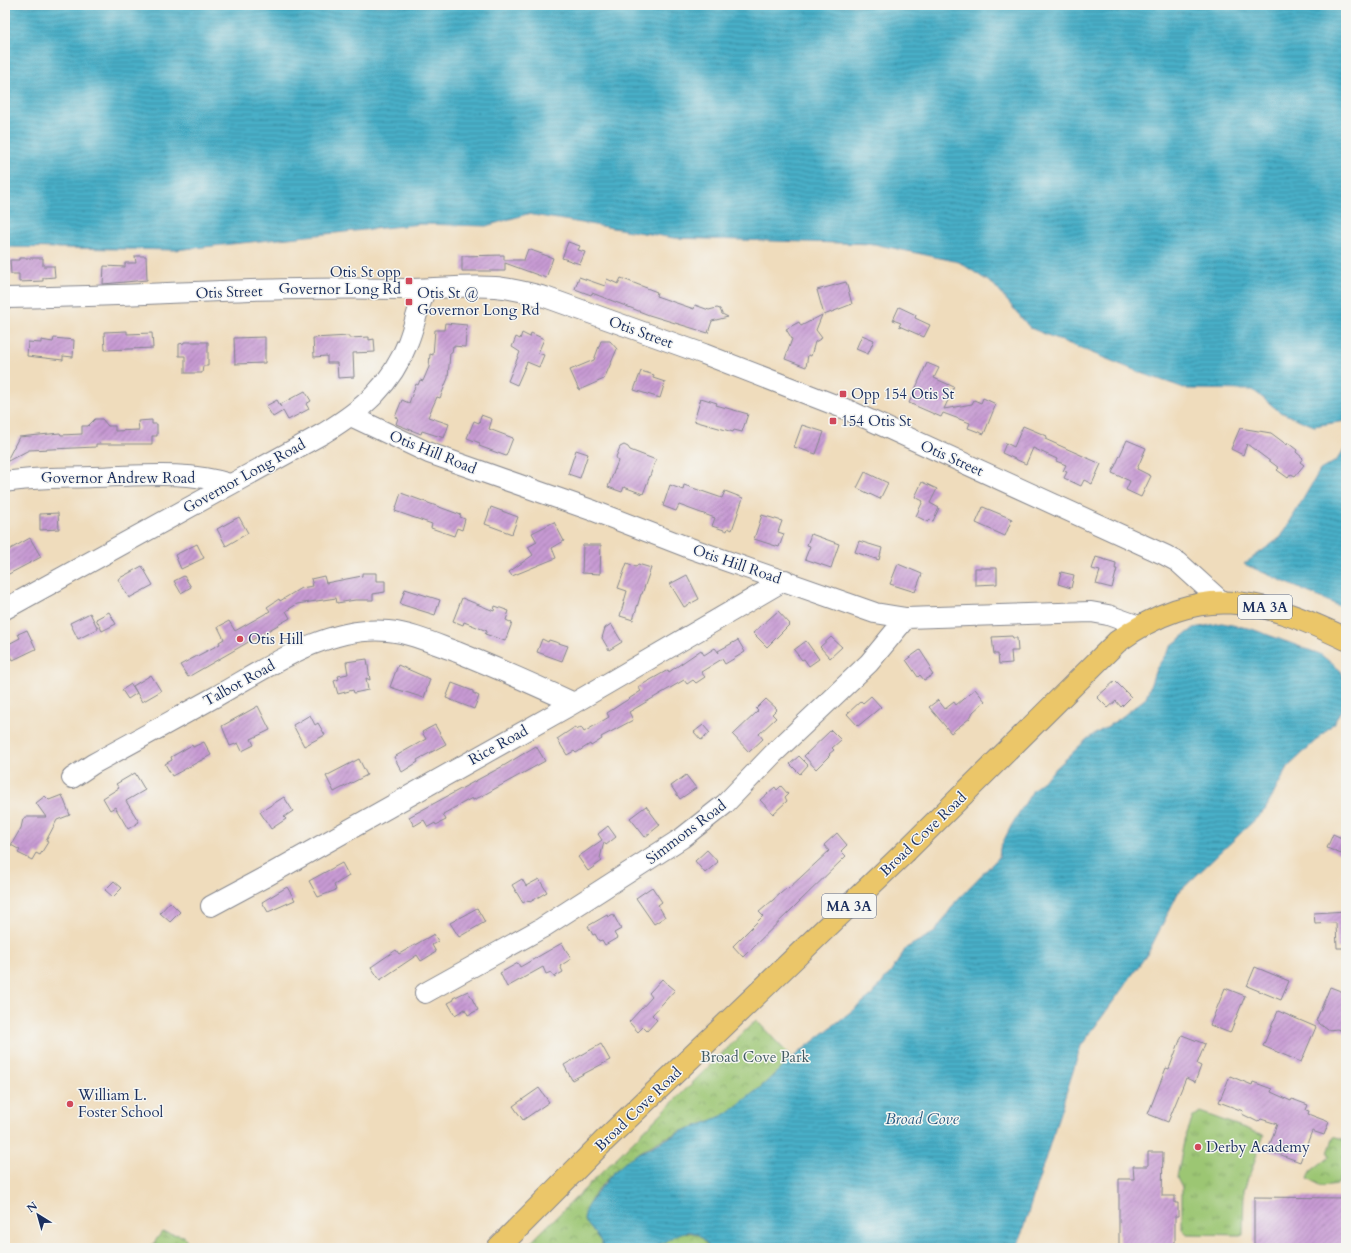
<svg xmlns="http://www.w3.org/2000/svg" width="1351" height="1253" font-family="Cardo,serif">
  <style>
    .grass { fill: url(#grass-tufts); stroke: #5c7a68 }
    .wetland { fill: url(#wetland-marsh); stroke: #5c7a68 }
    .park { fill: url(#park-crowns); stroke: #5c7a68 }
    .water { fill: url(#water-rules); stroke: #326f92 }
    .building { fill: url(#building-hatch) }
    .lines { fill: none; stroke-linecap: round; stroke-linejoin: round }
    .minor-casing { stroke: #85868d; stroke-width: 22 }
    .major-casing { stroke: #85868d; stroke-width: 24 }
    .minor { stroke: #fff; stroke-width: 20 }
    .major { stroke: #ebc669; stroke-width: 22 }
    .poi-dot { fill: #d1495b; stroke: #f6f6f2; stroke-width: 1.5 }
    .labels { text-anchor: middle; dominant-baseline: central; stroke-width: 3; stroke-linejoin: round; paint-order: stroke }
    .shield { fill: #f6f6f2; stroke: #5d6b8a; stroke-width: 1 }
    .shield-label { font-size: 14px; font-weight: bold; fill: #1b2f5e }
    .poi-label { font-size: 15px; fill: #1b2f5e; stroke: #f6f6f2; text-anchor: start }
    .street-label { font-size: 15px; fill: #1b2f5e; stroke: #f6f6f2 }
    .park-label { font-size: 15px; fill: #425c64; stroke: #f6f6f2 }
    .water-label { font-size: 16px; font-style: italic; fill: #2b5c83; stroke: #f6f6f2 }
  </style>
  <defs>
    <pattern id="grass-tufts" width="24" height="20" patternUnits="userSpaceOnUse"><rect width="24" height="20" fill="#9cc673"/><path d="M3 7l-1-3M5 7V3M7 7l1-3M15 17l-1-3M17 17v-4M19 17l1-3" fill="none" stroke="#7ea162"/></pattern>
    <pattern id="wetland-marsh" width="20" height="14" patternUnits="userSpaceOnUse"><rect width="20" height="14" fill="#9cc673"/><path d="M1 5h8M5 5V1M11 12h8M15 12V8" fill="none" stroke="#7ea162"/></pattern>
    <pattern id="park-crowns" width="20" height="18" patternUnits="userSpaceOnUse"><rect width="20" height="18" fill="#9cc673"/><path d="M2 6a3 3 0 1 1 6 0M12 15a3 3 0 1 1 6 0" fill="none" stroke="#7ea162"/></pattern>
    <pattern id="water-rules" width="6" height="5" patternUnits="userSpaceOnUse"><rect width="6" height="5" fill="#48afc7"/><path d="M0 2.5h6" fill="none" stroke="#3b8fa5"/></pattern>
    <pattern id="building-hatch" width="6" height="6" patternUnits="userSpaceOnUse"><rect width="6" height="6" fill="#c79ad3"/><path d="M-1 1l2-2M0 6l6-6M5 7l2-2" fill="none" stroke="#a17eae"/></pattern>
  </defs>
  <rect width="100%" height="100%" fill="#f6f6f2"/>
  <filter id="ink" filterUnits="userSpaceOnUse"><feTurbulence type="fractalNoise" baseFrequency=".025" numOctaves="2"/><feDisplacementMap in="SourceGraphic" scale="8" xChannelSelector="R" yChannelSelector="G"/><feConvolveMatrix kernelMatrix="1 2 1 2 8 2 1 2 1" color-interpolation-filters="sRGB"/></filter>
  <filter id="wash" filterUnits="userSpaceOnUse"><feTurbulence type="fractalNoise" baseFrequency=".012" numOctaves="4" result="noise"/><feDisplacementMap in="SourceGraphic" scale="16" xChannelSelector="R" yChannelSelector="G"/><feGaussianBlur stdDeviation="0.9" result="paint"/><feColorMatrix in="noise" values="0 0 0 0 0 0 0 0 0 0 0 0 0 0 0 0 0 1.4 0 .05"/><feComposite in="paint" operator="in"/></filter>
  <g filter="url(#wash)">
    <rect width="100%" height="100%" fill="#efdcbc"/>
    <!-- grass -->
    <path class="grass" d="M1200,1112l64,23 -20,55 -1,45 -56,-1 -5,-5v-42l-5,-10 7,-36 9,-24z"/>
    <!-- wetland -->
    <path class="wetland" d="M162,1232l22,4 7,12h-41z"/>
    <!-- park -->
    <path class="park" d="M756,1020l36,38c-19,18 -44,45 -68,57 -13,7 -28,10 -42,16 -36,13 -92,49 -98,89l16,20 4,8h-79z
      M1334,1137l12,4v22l-8,21 -17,2 -13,-7 3,-8 19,-15 -2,-3z
      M678,1232c18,1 22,1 32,16h-61l13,-5z"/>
    <!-- water -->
    <path class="water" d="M5,5h1341v416l-32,5 -34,-14 -27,-22 -66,-1 -43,-15 -114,-46 -36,-43 -35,-23 -85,-18 -200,-6 -147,-24 -41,12 -66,-2 -245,26 -169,-3z
      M1346,447v162l-102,-45 37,-27 39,-67 16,-9z
      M1222,623l30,6 68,25 21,17 5,12v22l-14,20 -44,42 -23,43 -87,83 -30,60 -67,93 -64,202h-307c-21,-33 -35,-7 -60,0 -13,3 -32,0 -46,0l-4,-8 -16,-20 2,-12 13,-18 14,-17 17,-15 52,-27 19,-6 25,-11 35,-27 31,-29 80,-63 19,-23 15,-24 29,-16 21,-31 43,-44 1,-9 11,-22 22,-36 54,-51 32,-20 27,-21 10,-29 16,-24 22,-17z"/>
    <g id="blocks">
      <!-- building -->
      <path class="building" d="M568,242l12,4 -2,4 7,2 -5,12 -18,-6z
        M528,249l25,9 -7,20 -41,-15v8h-43v-15l42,-1v5h20z
        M135,256h11l1,24 -44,4 1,-18 21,1v-4h11z
        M19,258h24v8h11l1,11 -12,1v3l-24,1v-8h-8l-1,-14h9z
        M579,277l26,9 2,-7 11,5 3,-6 36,14 -1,4 38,13 1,-4 14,5 8,-2 3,1 2,5 6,3 -16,4 -4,12 -59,-18 -57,-22 -1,2 -16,-6z
        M846,282l6,22 -28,11 -7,-25z
        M899,307l17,8 -1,3 15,7 -6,12 -25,-11 2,-3 -8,-3z
        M822,315l-6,15 6,8 -7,4 -4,14 -3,-1 -2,12 -21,-8 7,-20 -6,-10 13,-7 2,4z
        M445,323l22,2 -2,22 -12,-1 -1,7h-2l-2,25 -8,20 -3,-1 -9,20 21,7 -5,14 -22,-7 -1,3 -25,-10 2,-6 -3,-1 7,-17 7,3 7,-19 2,1 2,-5 3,1 6,-14 1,-13 3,1 2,-25h9z
        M127,331v3l25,-1 1,15 -48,2 -1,-18z
        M522,333l8,4 1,-4 13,6 -6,14 6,2 -5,12 -12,-5 -10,23 -9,-4 12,-29 -8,-5 4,-10 4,2z
        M862,335l12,5 -6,14 -12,-5z
        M349,336v2l20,-1v3l5,-1 1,13 -22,1 1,24 -16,1 -1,-15h-10v-7l-13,1 -1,-19z
        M265,337v26l-30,1 -1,-26z
        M54,338l20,2 -1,17 -10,-1v4l-36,-4 1,-14 13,1v-3l12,2z
        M601,341h9l7,8 -13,30 -25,11 -9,-20 24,-10z
        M184,342h24v24h-5l-1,7h-17v-17h-6v-12l5,-1z
        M927,363l12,5 -5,10 20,9 -10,22 28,-5 2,-4 7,3 2,-5 13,6 -12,30 -16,-6 2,-5 -27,-10 -2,4 -32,-14z
        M641,371l13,4 -1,3 12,4 -5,16 -26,-8z
        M305,391l6,10 -5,3 3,5 -21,11 -5,-9 -10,6 -7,-11 11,-6 4,7 -2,-2z
        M701,398l16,5 -1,2 32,9 -6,18 -8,-2 -1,2 -39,-11z
        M481,415l11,4 -3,10 24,9 -7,18 -27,-10 1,-3 -13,-5 7,-17 5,2z
        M95,419h7l6,7h7v5l24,-1 -1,-9 14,-1v4h5v12h-5v8h-56v3l-67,3 -23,12 13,-25 41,-4 1,2 21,-1v-8h6z
        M802,425l22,7 -8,22 -22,-7z
        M1023,426l24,10 -2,3 56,25 -9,20 -8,-4 -3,6 -17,-8 3,-6 -4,-1 3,-6 -10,-4 1,-2 -24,-11 -7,16 -24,-11 4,-10 8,4z
        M1240,428l31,5 16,12 1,-2 9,7 -1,2 7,6 -3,4 4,3 -9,11 -4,-2 -3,4 -11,-8 2,-2 -32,-24 -4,11 -12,-6z
        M1127,440l19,8 -9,21 14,7 -10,21 -15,-7 4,-9 -18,-8z
        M624,445l4,2 2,3 26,10 -13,34 -19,-7 -2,5 -14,-5 10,-26 -2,-4 4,-10z
        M576,450l12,4 -8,24 -12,-4z
        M865,472l23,11 -8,16 -23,-11z
        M922,482l15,7 -7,14 9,5 -6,13 -3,-1 -2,2 -12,-6 7,-15 -8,-4z
        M670,485l13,5 1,-5 38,13 3,-7 18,7 -11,32 -4,-2 -1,3 -15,-5 3,-8 -36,-13 -3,6 -13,-5z
        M401,493l60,22 -1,2 5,2 -3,11 -5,-2 -3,8 -23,-8 1,-4 -37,-13z
        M491,507l27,10 -6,17 -27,-10z
        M983,507l29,12 -7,17 -29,-13z
        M58,513l1,16 -19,1v-16z
        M762,515l20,6 -4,11 6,2 -5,13 -25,-8z
        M239,517l9,16 -22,13 -9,-17z
        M554,522l10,19 -12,7 4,10 -44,18 -3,-4 24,-17 -5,-8 9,-5 -5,-9z
        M811,534l28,10 -8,24 -26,-9 5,-13 -3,-1z
        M30,538l11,19 -36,19v-24z
        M859,541l23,7 -3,12 -24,-8z
        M197,544l7,14 -23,11 -6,-14z
        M583,545h18l-1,29 -18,-1z
        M1096,557l20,6 -1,6h2l-5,19 -16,-4 4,-13 -8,-2z
        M627,563l9,4 2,-3 13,4 -9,26h-1l-8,26 -13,-4 7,-25 -9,-3z
        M898,564l24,10 -7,18 -25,-8z
        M142,566l11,19 -24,13 -11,-19z
        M975,568h22v16l-22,1z
        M1061,572l13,3 -3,13 -13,-4z
        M362,573h14v8h9v11l-12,2v6h-18l-18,3 -1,-5 -39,6 -11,7 4,7 -102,59 -8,-12 40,-21 -1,-2 5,-3 -6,-12 11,-6 6,10 35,-20 -3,-4 12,-8 1,2 21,-13 12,-2 -2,-7 13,-3 2,7 36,-7z
        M687,575l12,24 -15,8 -14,-23z
        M184,576l7,11 -10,6 -7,-12z
        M405,589l35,11 -5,15 -35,-11z
        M462,598l32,13 1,-5 14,5 -3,9 6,3 -7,18 -20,-7 2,-3 -23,-9 -1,3 -10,-4z
        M778,611l12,13 -23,23 -14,-14z
        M109,612l7,12 -14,7 -6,-12z
        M90,613l8,16 -20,10 -8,-16z
        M611,624l11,18 -13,8 -7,-12 3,-10z
        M27,630l9,19 -23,11 -2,-4 -6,3v-13l15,-8 -2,-4z
        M1012,636l1,2h4l1,13h-7l1,12 -13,1 -1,-10h-4l-2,-17z
        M831,637l11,10 -12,11 -10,-11z
        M542,639l6,3 1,-2 19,6 -6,15 -25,-9z
        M738,640l7,12 -20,12 -3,-5 -21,13 4,5 -9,6 -3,-3 -6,4 -3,-4 -55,32 4,8 -32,17 1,2 -11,7 -1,-2 -14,9 -2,-2 -7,4 -10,-16 18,-12 2,3 4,-3 3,5 25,-15 -2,-4 34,-22 -3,-4 30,-17 1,2 32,-22 3,5 11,-7 4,5 -1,-2z
        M806,641l13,18 -10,7 -5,-7 -2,1 -8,-10z
        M920,650l11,17 -2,2 4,6 -9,5 -4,-5 -2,2 -12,-17z
        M367,659l3,21 -4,-2 2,12 -14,3 -1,-3 -15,4 -4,-13 5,-2 -1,-3 10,-2 -2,-12z
        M398,665l32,14 -6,19 -34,-11z
        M151,675l10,16 -19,11 -9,-16z
        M1115,681l16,16 -10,10 -5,-6 -8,7 -11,-11z
        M452,683l21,8v2l6,3 -5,13 -28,-11z
        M131,684l6,9 -9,6 -6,-9z
        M975,689l10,12 -12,11 -3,6 -19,15 -22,-26 9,-7 7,9 9,-7 2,3z
        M871,696l10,11 -23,19 -11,-12 14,-13 2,2z
        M766,699l11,10 -5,5 4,4 -17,16 4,5 -14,13 -16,-17 25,-24 -2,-2z
        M258,706l12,24 -19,9 3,6 -12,6 -4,-8 -8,3 -8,-20z
        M310,715l5,10 3,-2 7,12 -21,11 -11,-21z
        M435,725l11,19 -29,16 1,2 -16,10 -8,-15 32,-18 -4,-7z
        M703,725l7,8 -9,7 -7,-8z
        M831,730l10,10 -9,8 2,2 -5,4 1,1 -14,14 -12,-13z
        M204,742l7,13 -39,21 -7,-12 7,-4 -1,-3 21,-12 1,2z
        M536,746l9,15 -65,36 -7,3 -1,-2 -29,16 3,6 -10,5 -1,-2 -7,4 -4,-7 -10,6 -5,-9 96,-52z
        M799,756l9,9 -8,9 -10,-10z
        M359,759l8,16 -33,17 -8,-16z
        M135,773l10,17 -19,11 13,21 -11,7 -13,-22 -5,3 -7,-12 16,-10 -3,-4z
        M686,775l10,13 -16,11 -9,-13z
        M781,786l7,8 -3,3 2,4 -14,13 -13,-14 15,-13 2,3z
        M62,795l8,20 -13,5 -11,21 2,1 -8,13 -4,-2 -4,7 -14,-7 2,-3 -9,-5 10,-17 2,-9 3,-2h20l-10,-14 9,-7 4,4z
        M284,797l9,14 -9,6 2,2 -15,10 -11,-17z
        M646,806l14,19 -15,12 -15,-19z
        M608,826l8,11 -10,8 -2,-3 -4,16 2,3 -14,10 -10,-14 24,-17 -4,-6z
        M837,833l10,12 -6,6 5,5 -103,101 -10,-11 30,-30 -4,-4 28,-24 1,1 41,-38 -5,-6z
        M1333,834l13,6 -5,14 -14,-6z
        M707,850l11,12 -13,11 -10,-12z
        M342,863l7,13 -15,9 2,5 -18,7 -9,-16z
        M522,879l4,7 13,-7 8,13 -17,10 -2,-2 -5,3 -11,-18z
        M114,881l8,7 -9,9 -8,-7z
        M287,887l8,13 -27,12 -6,-10z
        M652,887l10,15 -4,3 7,12 -11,7 -18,-26z
        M170,902l10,10 -10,10 -10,-9z
        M477,908l8,14 -26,15 -9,-14z
        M1346,911v37h-9l-1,-25 -21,1 -1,-11z
        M613,914l8,15 -7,4 3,5 -12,7 -3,-5 -3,1 -4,-7 -2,1 -5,-9 19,-11 1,2z
        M434,934l4,7 -6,4 4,7 -15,9 -4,-6 -37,25 -9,-13 25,-17 3,4z
        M562,943l9,16 -11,7 3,6 -9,5 -3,-5 -5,2 -3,-7 -36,20 -7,-14 18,-10 2,4z
        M1255,967l34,14 -8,19 -34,-14z
        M662,979l13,11 -23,25 5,5 -10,11 -4,-4 -5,5 -9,-10 23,-25 -3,-4z
        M1330,987l16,6v40l-9,-4 -9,1 -12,-9z
        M1225,988l20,8 -15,37 -20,-8z
        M468,991l10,19 -10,5 -3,-6 -10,6 -7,-12 6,-3 -1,-2z
        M1278,1011l38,16 -15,35 -38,-16z
        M1182,1035l23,9 -8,20 4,2 -6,16 -9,-4 -18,44 -20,-8 18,-46 3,1z
        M601,1044l9,16 -38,20 -8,-15z
        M1230,1076l22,9 1,-3 19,7 -1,3 20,9 1,-2 16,6 -2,5 3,1 -1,3 21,8 -5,13 -12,-4 -12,31 -32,-12 9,-26 -16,-5 -3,3 -16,-8 1,-3 -24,-9z
        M539,1088l10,14 -26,18 -10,-14z
        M1148,1152h15l-1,44h13v7h3v13h-3v32h-56v-69h15l-1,-13h15z
        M1254,1197l92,1v50h-92z"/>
    </g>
  </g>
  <g filter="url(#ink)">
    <use href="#blocks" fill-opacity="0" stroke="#85868d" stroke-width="1"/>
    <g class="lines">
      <defs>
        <path id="minor" d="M5,298c133,-2 266,-12 399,-9 30,0 60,-4 91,-2 16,1 34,6 50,10l159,57 144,56 317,145 13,7 44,40
          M351,416l78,37 165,58 93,36 188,66 31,5 185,-6 17,3 31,11
          M5,482c29,-5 59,-4 88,-5 46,-1 93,-7 137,7
          M5,609l319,-176c39,-24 67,-47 84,-91 7,-18 10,-36 18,-53
          M72,778l21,-14c41,-22 82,-45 122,-67 52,-29 111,-72 173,-66 23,2 47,13 69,21 40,16 78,33 117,51
          M211,906l54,-29 304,-171 216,-126
          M425,993l117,-65 140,-90 43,-34 48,-50 96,-91 37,-45"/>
        <path id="major" d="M498,1248l107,-108 296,-284 216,-214c83,-60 143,-44 229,-3"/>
      </defs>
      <!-- minor casing -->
      <use href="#minor" class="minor-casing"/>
      <!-- major casing -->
      <use href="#major" class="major-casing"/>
      <!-- minor -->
      <use href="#minor" class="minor"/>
      <!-- major -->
      <use href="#major" class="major"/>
    </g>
  </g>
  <!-- markers -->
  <g class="poi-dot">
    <rect x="405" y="277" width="8" height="8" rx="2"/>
    <rect x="405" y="298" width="8" height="8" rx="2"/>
    <rect x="839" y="390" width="8" height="8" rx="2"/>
    <rect x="829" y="417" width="8" height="8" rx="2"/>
    <circle cx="240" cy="639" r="4"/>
    <circle cx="70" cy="1104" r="4"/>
    <circle cx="1198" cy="1147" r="4"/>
  </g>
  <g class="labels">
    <!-- shield labels -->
    <g class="shield">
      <rect x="1238" y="595" width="54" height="24" rx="3"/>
      <rect x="822" y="894" width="54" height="24" rx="3"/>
    </g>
    <g class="shield-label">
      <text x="1265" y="607">MA 3A</text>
      <text x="849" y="906">MA 3A</text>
    </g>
    <!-- poi labels -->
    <g class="poi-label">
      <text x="401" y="272" text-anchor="end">Otis St opp<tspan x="401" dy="17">Governor Long Rd</tspan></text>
      <text x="417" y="293">Otis St @<tspan x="417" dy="17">Governor Long Rd</tspan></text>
      <text x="851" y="394">Opp 154 Otis St</text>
      <text x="841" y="421">154 Otis St</text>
      <text x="248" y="639">Otis Hill</text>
      <text x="78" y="1095">William L.<tspan x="78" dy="17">Foster School</tspan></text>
      <text x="1206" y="1147">Derby Academy</text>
    </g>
    <!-- street labels -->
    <g class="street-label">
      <text transform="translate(229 292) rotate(-2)">Otis Street</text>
      <text transform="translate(641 332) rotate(20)">Otis Street</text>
      <text transform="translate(433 452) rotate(22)">Otis Hill Road</text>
      <text transform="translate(952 458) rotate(24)">Otis Street</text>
      <text transform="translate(244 476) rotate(-29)">Governor Long Road</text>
      <text x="118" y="478">Governor Andrew Road</text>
      <text transform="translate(737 564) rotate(19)">Otis Hill Road</text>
      <text transform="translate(239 683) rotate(-29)">Talbot Road</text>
      <text transform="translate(498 745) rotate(-29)">Rice Road</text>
      <text transform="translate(686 832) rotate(-37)">Simmons Road</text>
      <text transform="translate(923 834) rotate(-44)">Broad Cove Road</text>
      <text transform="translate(638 1109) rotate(-44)">Broad Cove Road</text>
    </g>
    <!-- park labels -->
    <g class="park-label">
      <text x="755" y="1057">Broad Cove Park</text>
    </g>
    <!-- water labels -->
    <g class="water-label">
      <text x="922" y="1119">Broad Cove</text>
    </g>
  </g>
  <!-- margin -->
  <rect width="1351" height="1253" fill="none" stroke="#f6f6f2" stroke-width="20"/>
  <!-- north arrow -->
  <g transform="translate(38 1215) rotate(323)" stroke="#f6f6f2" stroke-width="3" paint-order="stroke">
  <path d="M0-3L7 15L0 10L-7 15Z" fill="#1b2f5e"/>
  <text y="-6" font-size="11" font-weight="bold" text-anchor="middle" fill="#1b2f5e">N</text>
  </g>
</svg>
